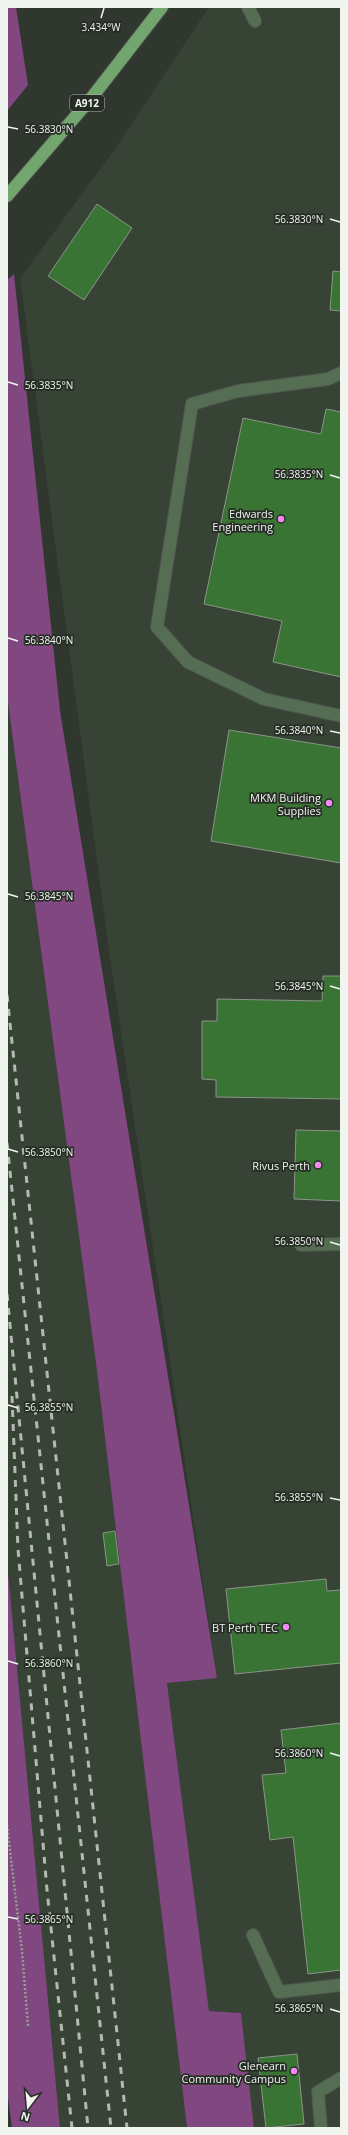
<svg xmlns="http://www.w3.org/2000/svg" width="348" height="2135" font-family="'Open Sans',sans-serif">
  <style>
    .built { fill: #374335 }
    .forest { fill: #814781 }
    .building { fill: #3a7435; stroke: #8b948a }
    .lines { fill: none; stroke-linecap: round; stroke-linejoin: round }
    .minor-casing { stroke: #4e554d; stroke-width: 14 }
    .major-casing { stroke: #4e554d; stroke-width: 14 }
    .path { stroke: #969d95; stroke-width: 2.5; stroke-dasharray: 2 2; stroke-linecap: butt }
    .minor { stroke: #556e53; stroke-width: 12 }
    .major { stroke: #73a56e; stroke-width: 12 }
    .rail { stroke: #b4bab3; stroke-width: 3; stroke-dasharray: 7 7; stroke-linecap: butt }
    .ticks { fill: none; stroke: #f0f5ef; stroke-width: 1.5 }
    .poi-dot { fill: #f38af1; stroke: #262d25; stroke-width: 1.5 }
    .labels { text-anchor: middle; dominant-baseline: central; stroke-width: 3.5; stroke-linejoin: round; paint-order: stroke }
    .shield { fill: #262d25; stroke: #b3b9b2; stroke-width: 1 }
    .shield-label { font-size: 10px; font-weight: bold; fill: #f0f5ef }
    .poi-label { font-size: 11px; fill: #f0f5ef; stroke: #262d25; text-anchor: end }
    .ticks-label { font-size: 10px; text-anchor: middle; fill: #f0f5ef; stroke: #262d25; stroke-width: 3.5; stroke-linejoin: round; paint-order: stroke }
  </style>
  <rect width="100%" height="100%" fill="#2f372e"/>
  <!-- built -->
  <path class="built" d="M209,7h132v2121h-87l-13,-115 -32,-2 -42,-329 50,-4 -108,-727 -89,-673 93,-126z
    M7,695l90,676 90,757h-127l-53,-567z"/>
  <!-- forest -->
  <path class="forest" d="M7,7h9l12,78 -21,26z
    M14,274l46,437 157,967 -50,5 42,328 32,2 13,115h-67l-90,-757 -90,-676v-415z
    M7,1561l53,567h-48l-5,-38z"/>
  <!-- building -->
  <path class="building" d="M97,204l35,24 -48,72 -36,-24z
    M333,271l8,1v39l-11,-1z
    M326,409l15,3v265l-68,-15 9,-41 -78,-17 39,-186 78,16z
    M229,730l112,18v115l-130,-22z
    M323,976h18v123l-125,-2v-17l-14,-1v-58h15v-22l105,2z
    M296,1130l45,1v70l-47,-2z
    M115,1531l4,33 -12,2 -4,-33z
    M326,1579l1,12 14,-1v73l-106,11 -9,-85z
    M341,1723v247l-33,4 -15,-137 -23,3 -8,-65 24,-2 -5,-43z
    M297,2054l7,70 -38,4 -8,-70z"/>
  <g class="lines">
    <defs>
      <path id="minor" d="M248,7l7,14
        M341,373l-13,6 -90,12 -46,13 -35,223 31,35 76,37 77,17
        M301,1245l40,-1
        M253,1935l26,57 62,-7
        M321,2128l-3,-36 23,-14"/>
      <path id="major" d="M7,196l86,-100 69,-89"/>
    </defs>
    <!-- minor casing -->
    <use href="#minor" class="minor-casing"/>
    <!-- major casing -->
    <use href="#major" class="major-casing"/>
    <!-- path -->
    <path class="path" d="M7,1825l15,126 6,75"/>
    <!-- minor -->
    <use href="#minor" class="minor"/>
    <!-- major -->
    <use href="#major" class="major"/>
    <!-- rail -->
    <path class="rail" d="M7,995l120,1133
      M7,1143l104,985
      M7,1294l81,834
      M12,1396l6,153 29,341 25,238"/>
  </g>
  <!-- ticks -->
  <path class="ticks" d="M101,18l3,-10M8,127l10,2M330,219l10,3M8,382l10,3M330,475l10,3M8,638l10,3M330,731l10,2M8,894l10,3M330,986l10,3M8,1149l10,3M330,1242l10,3M8,1405l10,3M330,1498l10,2M8,1661l10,3M330,1753l10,3M8,1917l10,2M330,2009l10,3"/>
  <!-- markers -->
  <g class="poi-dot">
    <circle cx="281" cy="519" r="4"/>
    <circle cx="329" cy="803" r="4"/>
    <circle cx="318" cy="1165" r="4"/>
    <circle cx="286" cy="1627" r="4"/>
    <circle cx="294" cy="2071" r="4"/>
  </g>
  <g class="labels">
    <!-- shield labels -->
    <rect class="shield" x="70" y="95" width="34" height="16" rx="3"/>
    <g class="shield-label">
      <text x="87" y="103">A912</text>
    </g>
    <!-- poi labels -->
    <g class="poi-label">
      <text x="273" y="513">Edwards<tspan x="273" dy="13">Engineering</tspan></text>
      <text x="321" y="797">MKM Building<tspan x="321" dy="13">Supplies</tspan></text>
      <text x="310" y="1165">Rivus Perth</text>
      <text x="278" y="1627">BT Perth TEC</text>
      <text x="286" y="2065">Glenearn<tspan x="286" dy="13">Community Campus</tspan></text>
    </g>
  </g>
  <g class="ticks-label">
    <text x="101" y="31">3.434°W</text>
    <text x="49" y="133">56.3830°N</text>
    <text x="299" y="223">56.3830°N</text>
    <text x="49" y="389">56.3835°N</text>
    <text x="299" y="478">56.3835°N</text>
    <text x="49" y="644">56.3840°N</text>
    <text x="299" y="734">56.3840°N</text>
    <text x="49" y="900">56.3845°N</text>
    <text x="299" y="990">56.3845°N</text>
    <text x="49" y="1156">56.3850°N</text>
    <text x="299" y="1245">56.3850°N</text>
    <text x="49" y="1411">56.3855°N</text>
    <text x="299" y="1501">56.3855°N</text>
    <text x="49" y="1667">56.3860°N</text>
    <text x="299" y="1757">56.3860°N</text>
    <text x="49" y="1923">56.3865°N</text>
    <text x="299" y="2012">56.3865°N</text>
  </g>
  <!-- border -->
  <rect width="348" height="2135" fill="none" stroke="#f0f5ef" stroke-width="16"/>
  <!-- north arrow -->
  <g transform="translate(28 2107) rotate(196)" stroke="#262d25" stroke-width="3" paint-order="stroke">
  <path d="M0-3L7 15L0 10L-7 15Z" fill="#f0f5ef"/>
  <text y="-6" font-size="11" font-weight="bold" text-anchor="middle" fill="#f0f5ef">N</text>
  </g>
</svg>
